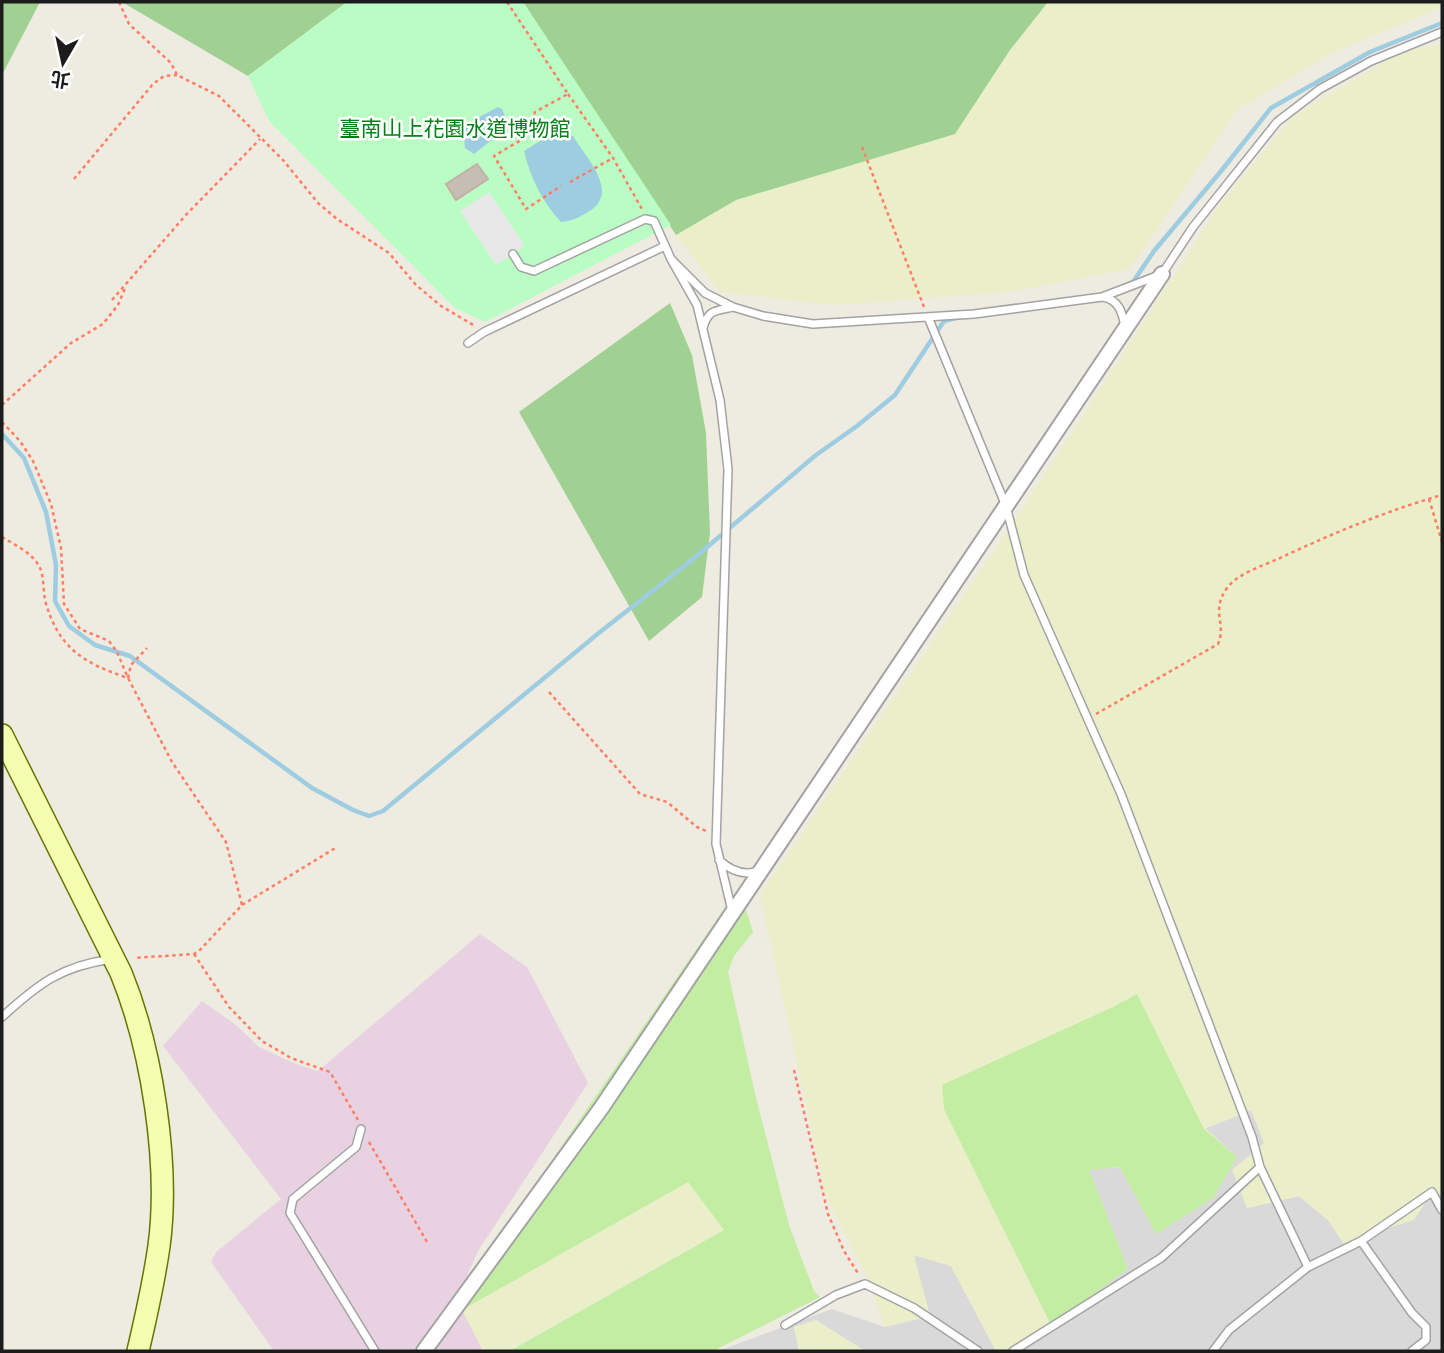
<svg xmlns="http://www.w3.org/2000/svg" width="1444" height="1353" font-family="Manrope,'Noto Sans TC',sans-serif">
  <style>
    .residential { fill: #dad9d9 }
    .industrial { fill: #e8d2e2 }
    .farmland { fill: #eaefca }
    .grass { fill: #c2eda3 }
    .forest { fill: #a0d193 }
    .park { fill: #bafdc4 }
    .parking { fill: #e8e8e8 }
    .water { fill: #9ecce0 }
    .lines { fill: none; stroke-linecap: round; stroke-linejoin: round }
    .stream { stroke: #9ecce0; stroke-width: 4.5 }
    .building { fill: #c6bdb4; stroke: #c1b2a3; stroke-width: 2 }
    .service-casing { stroke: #a3a3a3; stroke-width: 10 }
    .minor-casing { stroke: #a3a3a3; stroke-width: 18 }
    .secondary-casing { stroke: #617700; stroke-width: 24 }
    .path { stroke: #ff7d62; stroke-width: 2.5; stroke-dasharray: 3.5 3.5; stroke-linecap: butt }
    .service { stroke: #fff; stroke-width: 7 }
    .minor { stroke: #fff; stroke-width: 14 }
    .secondary { stroke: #f4feb0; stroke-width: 21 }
    .labels { text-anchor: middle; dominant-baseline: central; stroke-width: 5; stroke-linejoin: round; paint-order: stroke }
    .park-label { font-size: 21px; fill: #048018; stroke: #fff }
  </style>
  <rect width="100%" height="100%" fill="#eeebe1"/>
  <!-- residential -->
  <path class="residential" d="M1252,1110l12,33 -17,65 52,-12 29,24 18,27 39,-18 28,-9 15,-22 14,1v152h-438l47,-26 38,-155 31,-3 36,66 81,-76 -33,-28z
    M913,1255l38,11 45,85h-131l-49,-31 -22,7 5,24h-81l114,-42 53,18 45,-11z"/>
  <!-- industrial -->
  <path class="industrial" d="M480,934l47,33 61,116 -110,168 -21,48 26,52h-209l-63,-89 5,-10 65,-53 -118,-153 39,-45 34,24 23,22 37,17 22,7z"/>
  <!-- farmland -->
  <path class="farmland" d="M1048,2h394v5l-110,46 -94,56 -108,160 -121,23 -175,13 -114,-13 -44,-57 60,-35 274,-150z
    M1442,44v1155l-14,-1 -14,22 -29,9 -39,18 -18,-27 -29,-24 -52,12 -15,-38 32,-27 -13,-33 -46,18 32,29 -24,41 -57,36 -36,-67 -31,3 39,99 -77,56 -47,26h-8l-45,-85 -37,-11 16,61 -45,11 -18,-50 -41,-81 -66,-301 260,-383 202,-311 72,-86 106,-63z
    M688,1181l37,48 -215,122h-27l-21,-41z
    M816,1320l29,19 20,12h-66l-5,-24z"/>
  <!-- grass -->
  <path class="grass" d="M730,900l14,4 9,28 -19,24 -6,16 28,126 33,127 25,66 6,6 -107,54h-203l214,-121 -36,-48 -226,128 -5,-11z
    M1137,994l67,135 33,28 -24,41 -57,36 -36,-67 -31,3 39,99 -77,56 -107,-216 -2,-24 171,-78z"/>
  <!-- forest -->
  <path class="forest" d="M2,2h38l-38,73z
    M122,2h225l-99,74z
    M523,2h525l-38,48 -55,84 -219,66 -60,35z
    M670,303l22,52 14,78 4,100 -8,64 -53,44 -130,-229z"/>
  <!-- park -->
  <path class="park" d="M347,2h176l148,223 -186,97 -30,-14 -186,-187 -21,-45z"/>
  <!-- parking -->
  <path class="parking" d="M489,192l36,54 -29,19 -36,-54z"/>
  <!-- water -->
  <path class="water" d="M498,107l4,2 7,17 -35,28 -9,-6 -2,-19 7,-7z
    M556,131l17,5c14,23 48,57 15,76 -10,6 -16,9 -27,10 -18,-19 -31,-45 -37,-71z"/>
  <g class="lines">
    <!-- stream -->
    <path class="stream" d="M1131,285l23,-34 68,-81 49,-62 99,-56 72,-29
      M2,434l22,24 22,54 10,53 -1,36 14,25 26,19 35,11 182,132 41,22 16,6 14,-5 217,-179 87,-68 129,-109 41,-29 38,-31 49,-74 16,-4"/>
  </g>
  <!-- building -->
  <path class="building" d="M477,164l11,15 -32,21 -10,-16z"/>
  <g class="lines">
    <defs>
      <path id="service" d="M513,254l8,13 13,4 111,-52 9,2 17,38 26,46 23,95 8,69 -12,375 16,67
        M671,259l34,34 28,14 30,9 50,8 161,-10 128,-17 60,-23 31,-47 84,-105 43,-33 51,-28 71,-29
        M1103,297c16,3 19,15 22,29
        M928,317l78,189 18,69 97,219 131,343 8,30
        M703,328c5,-19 13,-17 30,-21
        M468,343l16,-11 181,-86
        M719,860c11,10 25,16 39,11
        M2,1017c36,-33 59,-51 110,-58
        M361,1129l-5,18 -63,52 -3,14 85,138
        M1361,1241l51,72 14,14v13l-14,11
        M1308,1267l53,-26 71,-49 10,18
        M785,1325l51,-30 29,-11 49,24 64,43
        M1013,1351l148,-93 99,-91 48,100 -79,63 -16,21"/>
      <path id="minor" d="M424,1351l178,-244 560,-833"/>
      <path id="secondary" d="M2,735l119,238c31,76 49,191 38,273 -5,35 -13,71 -21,105"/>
    </defs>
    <!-- service casing -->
    <use href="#service" class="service-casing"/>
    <!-- minor casing -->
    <use href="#minor" class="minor-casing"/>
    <!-- secondary casing -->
    <use href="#secondary" class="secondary-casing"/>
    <!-- path -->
    <path class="path" d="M119,2l10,22 42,39 6,12 42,21 64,64 35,43 19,16 52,34 27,32 25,21 34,20
      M507,2l61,92 -33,18 -9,25 -32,19 32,53 35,-23
      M568,94l45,64 29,51
      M862,147l62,160
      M74,179l79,-95 11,-8 13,-1
      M570,182l43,-24
      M112,300l73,-84 75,-77
      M2,405l69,-62 32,-19 15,-19 8,-19
      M2,422l18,19 13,20 18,43 10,44 3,56 16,25 29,12 8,11 11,26
      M1429,499l13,43
      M2,537c13,8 31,16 38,31 4,9 3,22 5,32 13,48 38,63 83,78l44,84 54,80 16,63 -43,46 -5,3 -60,4
      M128,678l3,-13 16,-17
      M549,692l91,102 27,8 30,25 9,4
      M1096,714l122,-70c9,-21 -8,-32 9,-56 10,-14 35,-22 51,-29 53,-25 108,-48 164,-64
      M242,905l95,-58
      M194,954l35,53 33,34 29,17 39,14 28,48
      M794,1070l34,144 16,37 15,24
      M369,1142l58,100"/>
    <!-- service -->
    <use href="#service" class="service"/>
    <!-- minor -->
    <use href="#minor" class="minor"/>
    <!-- secondary -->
    <use href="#secondary" class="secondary"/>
  </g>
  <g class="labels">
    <!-- park labels -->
    <g class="park-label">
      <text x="455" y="128">臺南山上花園水道博物館</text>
    </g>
  </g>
  <!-- border -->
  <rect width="1444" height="1353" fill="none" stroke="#1c1c1c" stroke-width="7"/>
  <!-- north arrow -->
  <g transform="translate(63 63) rotate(189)" stroke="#ffffff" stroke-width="5" paint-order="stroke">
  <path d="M0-5L12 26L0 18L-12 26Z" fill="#1c1c1c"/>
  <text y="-10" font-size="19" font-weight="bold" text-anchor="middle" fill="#1c1c1c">北</text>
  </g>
</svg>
